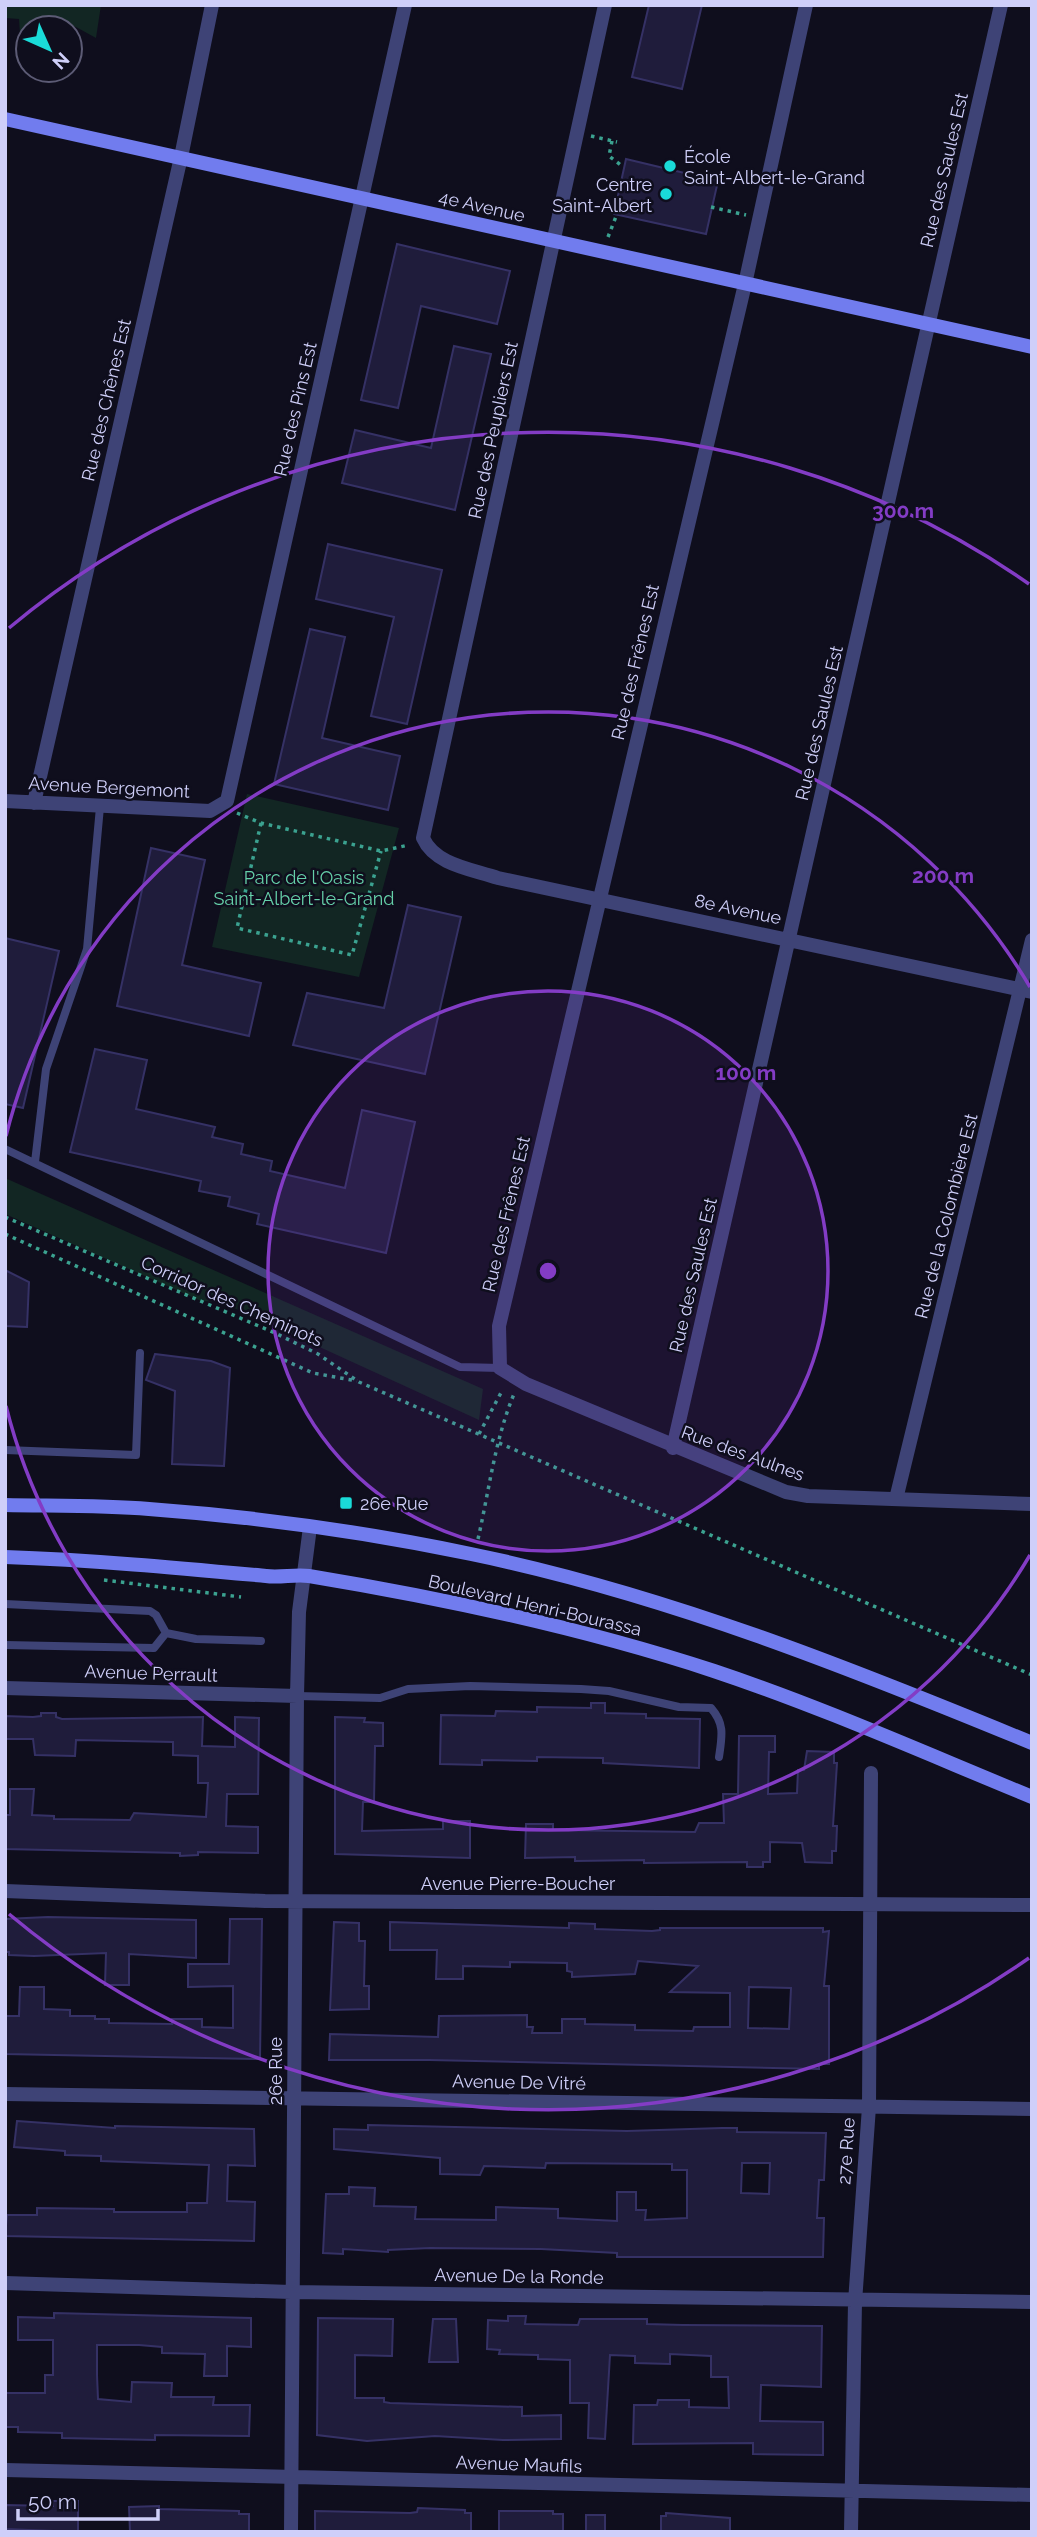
<svg xmlns="http://www.w3.org/2000/svg" width="1037" height="2537" font-family="Raleway,sans-serif">
  <style>
    .green { fill: #122623 }
    .building { fill: #1f1c3b; stroke: #353165; stroke-width: 2; fill-rule: evenodd }
    .lines { fill: none; stroke-linecap: round; stroke-linejoin: round }
    .path { stroke: #3ba290; stroke-width: 3.5; stroke-dasharray: 3.5 5; stroke-linecap: butt }
    .lane { stroke: #3e4376; stroke-width: 8 }
    .street { stroke: #3e4376; stroke-width: 14 }
    .secondary { stroke: #717cee; stroke-width: 14 }
    .ring { fill: none; stroke: #833cc5; stroke-width: 3.5 }
    .poi-dot { fill: #1adbd8; stroke: #0f0e1d; stroke-width: 2.5 }
    .labels { text-anchor: middle; dominant-baseline: central; stroke-width: 5; stroke-linejoin: round; paint-order: stroke }
    .poi-label { font-size: 18px; fill: #cfcff9; stroke: #0f0e1d; text-anchor: start }
    .street-label { font-size: 18px; fill: #cfcff9; stroke: #0f0e1d }
    .park-label { font-size: 18px; fill: #65d0a9; stroke: #0f0e1d }
    .centre { fill: #833cc5; stroke: #0f0e1d; stroke-width: 3.5 }
    .ring-label { font-size: 21px; text-anchor: middle; font-weight: bold; fill: #833cc5; stroke: #0f0e1d; stroke-width: 5; stroke-linejoin: round; paint-order: stroke }
  </style>
  <rect width="100%" height="100%" fill="#0f0e1d"/>
  <!-- green -->
  <path class="green" d="M5,5h96l-5,33 -20,-11 -33,-9 -3,10h-12v9l-8,-3 -1,-15 -14,-1z
    M247,794l152,34 -40,149 -147,-30z
    M5,1178l478,211 -4,31 -258,-118 -20,-1 -196,-87z"/>
  <!-- building -->
  <path class="building" d="M649,5h53l-20,84 -50,-12z
    M626,159l92,22 -12,53 -92,-20z
    M397,244l113,27 -13,53 -76,-18 -23,102 -37,-8z
    M454,346l37,8 -36,156 -113,-27 13,-53 76,18z
    M328,544l114,26 -35,154 -36,-8 23,-99 -78,-18z
    M310,629l35,8 -23,101 78,18 -12,54 -114,-26z
    M151,848l54,12 -23,105 79,18 -12,53 -132,-30z
    M408,905l53,12 -36,157 -132,-29 14,-52 77,15z
    M5,938l54,13 -36,157 -18,-4z
    M95,1049l52,11 -11,49 79,18 -3,10 31,7 -2,10 31,7 -2,10 75,17 17,-78 53,12 -29,131 -129,-29 2,-10 -31,-8 2,-9 -31,-6 2,-10 -131,-29z
    M5,1270l24,12 -2,45 -22,-1z
    M155,1354l56,7 19,7 -6,98 -52,-2 3,-73 -29,-11z
    M591,1703h14v10l41,1v4l54,1 -1,49 -96,-5v-5l-66,-1v4l-55,-1v5l-42,-1 1,-49 54,1 1,-5 41,1v-5l54,1z
    M41,1713h15v4l6,2 141,-2 -1,29 33,1v-30l24,1 -1,76h-31l-1,32 32,1v26l-60,-1v3l-18,1v-3l-175,-4v-34h5v-26h24l-2,26 22,1v3l76,1 4,-7 72,4 2,-34h-10v-27l-25,-1v-13l-97,-2 -1,16 -40,-1 -2,-16h-28v-23l28,1 8,-1z
    M335,1717l30,1 -1,4 19,1v23h-8l-1,56h-11l-1,29 81,-2v-8h27v37l-135,-4z
    M739,1736h36v16h-6l-1,42 29,-1 1,-23h6l3,-19 27,1v11h3l-4,63h4l-1,25h-4v12l-27,-1 -3,-19 -32,-1v20h-7v5h-16v-5l-103,1v-3l-69,1v-4l-50,1 1,-34h27v6l142,2 4,-9h25l-1,-29h15z
    M48,1917l148,3v38l-67,-4v31h-24l1,-32 -72,3 -25,-1v-3h-4v-33z
    M230,1919h32l-2,140 -255,-5v-38h14l1,-29h24v22l26,1v6h25v3h14v4l63,1v-5h30v8l31,1v-42l-45,1v-23h41z
    M334,1922l25,1v18h6l-1,45h5v23l-39,1z
    M390,1922l179,6v-5l26,1v5l57,2 8,-1v-2h163v4l6,-1 -5,55h5v78h-10v5l-390,-9h-100l1,-26 108,3 1,-21 88,-1v12h6l-1,6h30v-14h23v5l50,1v5l58,1 1,-4h36v-34l-60,-1 28,-26 -60,-5 -3,13 -63,3v-5l-5,-1v-8l-57,-1v5l-47,-1v13h-27l1,-29h-47zM749,1987l42,1 -2,41 -41,-1z
    M17,2121l98,7v-2l139,3 1,37 -27,-1 -1,36 28,1 -1,39 -249,-5 2,-21h30v-7l77,1v3h73v-9h20l2,-38 -108,-4v-5l-36,-1v-4l-51,-4z
    M368,2125l259,6 95,-3h15v4l89,1 -2,47h-5l-2,38h7l-1,39h-206v-4l-76,-4 -111,-1 -42,2v2l-45,-3v5l-20,-1 3,-59h23v-7l26,1 -1,18 42,1 -1,12 81,1v-13l62,2v9l59,3v-29h19v18h10l-1,10 42,-2v-48h-15v-6l-126,-1 -1,5 -61,-2 -4,9 -40,-1v-16l-106,-9v-20l34,1zM742,2163h28l-1,31 -28,-1z
    M54,2313l197,5v29l-24,-1v30h-23l1,-22 -43,-1v-6l-23,-2h-42v30l1,24 33,3 1,-20 40,1 -1,14h43l-1,8h37l-1,31 -94,-1v5l-93,-2v-5l-44,-1v-5h-12v-34h39v-18h8v-35h-35v-23l36,1z
    M508,2316h18l-1,8 53,1 2,-6h67v5l36,1 139,1 -1,61 -60,-2 -1,36 63,1v33l-70,-1v-11l-120,1 1,-39h23l1,-5h31v7l40,1 -1,-31h-17v-21l-41,-2v10l-35,-1v-7l-25,-1 -5,84 -17,-1 1,-35h-19v-43l-32,-1v-4l-39,-1 1,-4 -13,-1 1,-29 20,1z
    M318,2318l75,1 -1,37 -37,-1v43h29v4l6,1 132,4v9l39,-1v24l-58,1 -68,-4 -68,5 -50,-6z
    M433,2319h23l2,43h-29z
    M53,2501h25v31l-73,-3v-24l48,1z
    M159,2506v3l80,2v3h10v18h-119l-1,-25z
    M418,2508l47,2v3h6v19h-156v-21l95,2 7,-1z
    M499,2511h54v3h10v18h-64z
    M666,2513l64,5v14h-69v-16h5z
    M586,2515h19v17h-19z"/>
  <g class="lines">
    <!-- path -->
    <path class="path" d="M591,136l26,6
      M612,141l-3,15 13,10
      M711,207l35,8
      M608,237l9,-23
      M237,813l24,10 120,28 28,-6
      M261,823l-24,105 115,27 29,-104
      M5,1217l270,116 43,21 41,28 673,293
      M5,1234l308,139 44,8
      M479,1434l24,-45
      M478,1539c11,-48 17,-100 36,-145
      M104,1580l137,17"/>
    <!-- lane -->
    <path class="lane" d="M5,1149l455,218 40,1
      M35,1162l11,-93 41,-120 13,-142
      M5,1450l131,5 4,-102
      M5,1604l145,7 6,4 10,18 30,6 65,2
      M5,1645l149,3 12,-15
      M297,1696l83,2 28,-9 62,-3 111,3 28,2 70,16 32,1c14,16 11,28 8,49"/>
    <!-- street -->
    <path class="street" d="M605,5l-182,833c12,27 49,31 75,40l534,114
      M806,5l-61,279 -246,1042 1,42 26,16 260,108 22,4 224,8
      M5,801l205,10 17,-10 178,-796
      M34,803l147,-646 31,-152
      M673,1448l328,-1443
      M896,1499l136,-559
      M5,1688l292,8
      M5,1891l260,10 767,4
      M5,2094l1027,15
      M5,2283l286,9 741,10
      M5,2470l1027,25
      M291,2532l6,-836 2,-84 11,-85
      M851,2532l4,-230 14,-195 2,-334"/>
    <!-- secondary -->
    <path class="secondary" d="M5,119l1027,228
      M5,1505c48,1 97,0 144,4 108,8 217,23 322,45 194,40 379,114 561,189
      M5,1557c88,3 174,11 261,19 14,2 29,-2 43,0 133,22 277,53 405,95 108,36 213,83 318,126"/>
  </g>
  <!-- distance rings -->
  <circle cx="548" cy="1271" r="280" fill="#833cc5" fill-opacity=".12"/>
  <g class="ring">
    <circle cx="548" cy="1271" r="280"/>
    <path d="M1030 1555A559 559 0 0 1 6 1406M6 1136A559 559 0 0 1 1030 987"/>
    <path d="M1029 1958A839 839 0 0 1 9 1914M9 628A839 839 0 0 1 1029 584"/>
  </g>
  <!-- markers -->
  <g class="poi-dot">
    <circle cx="670" cy="166" r="7"/>
    <circle cx="666" cy="194" r="7"/>
    <rect x="339" y="1496" width="14" height="14" rx="3.5"/>
  </g>
  <g class="labels">
    <!-- poi labels -->
    <g class="poi-label">
      <text x="684" y="156">École<tspan x="684" dy="21">Saint-Albert-le-Grand</tspan></text>
      <text x="652" y="184" text-anchor="end">Centre<tspan x="652" dy="21">Saint-Albert</tspan></text>
      <text x="360" y="1503">26e Rue</text>
    </g>
    <!-- street labels -->
    <g class="street-label">
      <text transform="translate(944 170) rotate(-77)">Rue des Saules Est</text>
      <text transform="translate(482 206) rotate(13)">4e Avenue</text>
      <text transform="translate(106 400) rotate(-77)">Rue des Chênes Est</text>
      <text transform="translate(295 409) rotate(-77)">Rue des Pins Est</text>
      <text transform="translate(493 430) rotate(-78)">Rue des Peupliers Est</text>
      <text transform="translate(635 662) rotate(-77)">Rue des Frênes Est</text>
      <text transform="translate(819 723) rotate(-77)">Rue des Saules Est</text>
      <text transform="translate(109 787) rotate(3)">Avenue Bergemont</text>
      <text transform="translate(738 909) rotate(12)">8e Avenue</text>
      <text transform="translate(506 1214) rotate(-77)">Rue des Frênes Est</text>
      <text transform="translate(946 1216) rotate(-76)">Rue de la Colombière Est</text>
      <text transform="translate(693 1275) rotate(-77)">Rue des Saules Est</text>
      <text transform="translate(232 1301) rotate(24)">Corridor des Cheminots</text>
      <text transform="translate(743 1453) rotate(20)">Rue des Aulnes</text>
      <text transform="translate(535 1605) rotate(13)">Boulevard Henri-Bourassa</text>
      <text transform="translate(151 1673) rotate(2)">Avenue Perrault</text>
      <text x="518" y="1883">Avenue Pierre-Boucher</text>
      <text transform="translate(275 2071) rotate(-90)">26e Rue</text>
      <text transform="translate(519 2082) rotate(1)">Avenue De Vitré</text>
      <text transform="translate(846 2151) rotate(-86)">27e Rue</text>
      <text transform="translate(519 2276) rotate(1)">Avenue De la Ronde</text>
      <text transform="translate(519 2464) rotate(2)">Avenue Maufils</text>
    </g>
    <!-- park labels -->
    <g class="park-label">
      <text x="304" y="877">Parc de l'Oasis<tspan x="304" dy="21">Saint-Albert-le-Grand</tspan></text>
    </g>
  </g>
  <circle cx="548" cy="1271" r="10" class="centre"/>
  <g class="ring-label">
    <text x="903" y="518">300 m</text>
    <text x="943" y="883">200 m</text>
    <text x="746" y="1080">100 m</text>
  </g>
  <!-- border -->
  <rect width="1037" height="2537" fill="none" stroke="#cfcff9" stroke-width="14"/>
  <!-- north arrow -->
  <g transform="translate(49 49) rotate(135)"><circle r="33" fill="#0f0e1d" stroke="#5c5b75" stroke-width="2"/>
  <path d="M0-5L12 26L0 18L-12 26Z" fill="#1adbd8"/>
  <text y="-10" font-size="19" font-weight="bold" text-anchor="middle" fill="#cfcff9">N</text>
  </g>
  <!-- scale -->
  <path d="M18 2509v10h140v-10" fill="none" stroke="#cfcff9" stroke-width="3.5"/>
  <text x="28" y="2509" font-size="21" fill="#cfcff9" stroke="#0f0e1d" stroke-width="5" paint-order="stroke">50 m</text>
</svg>
